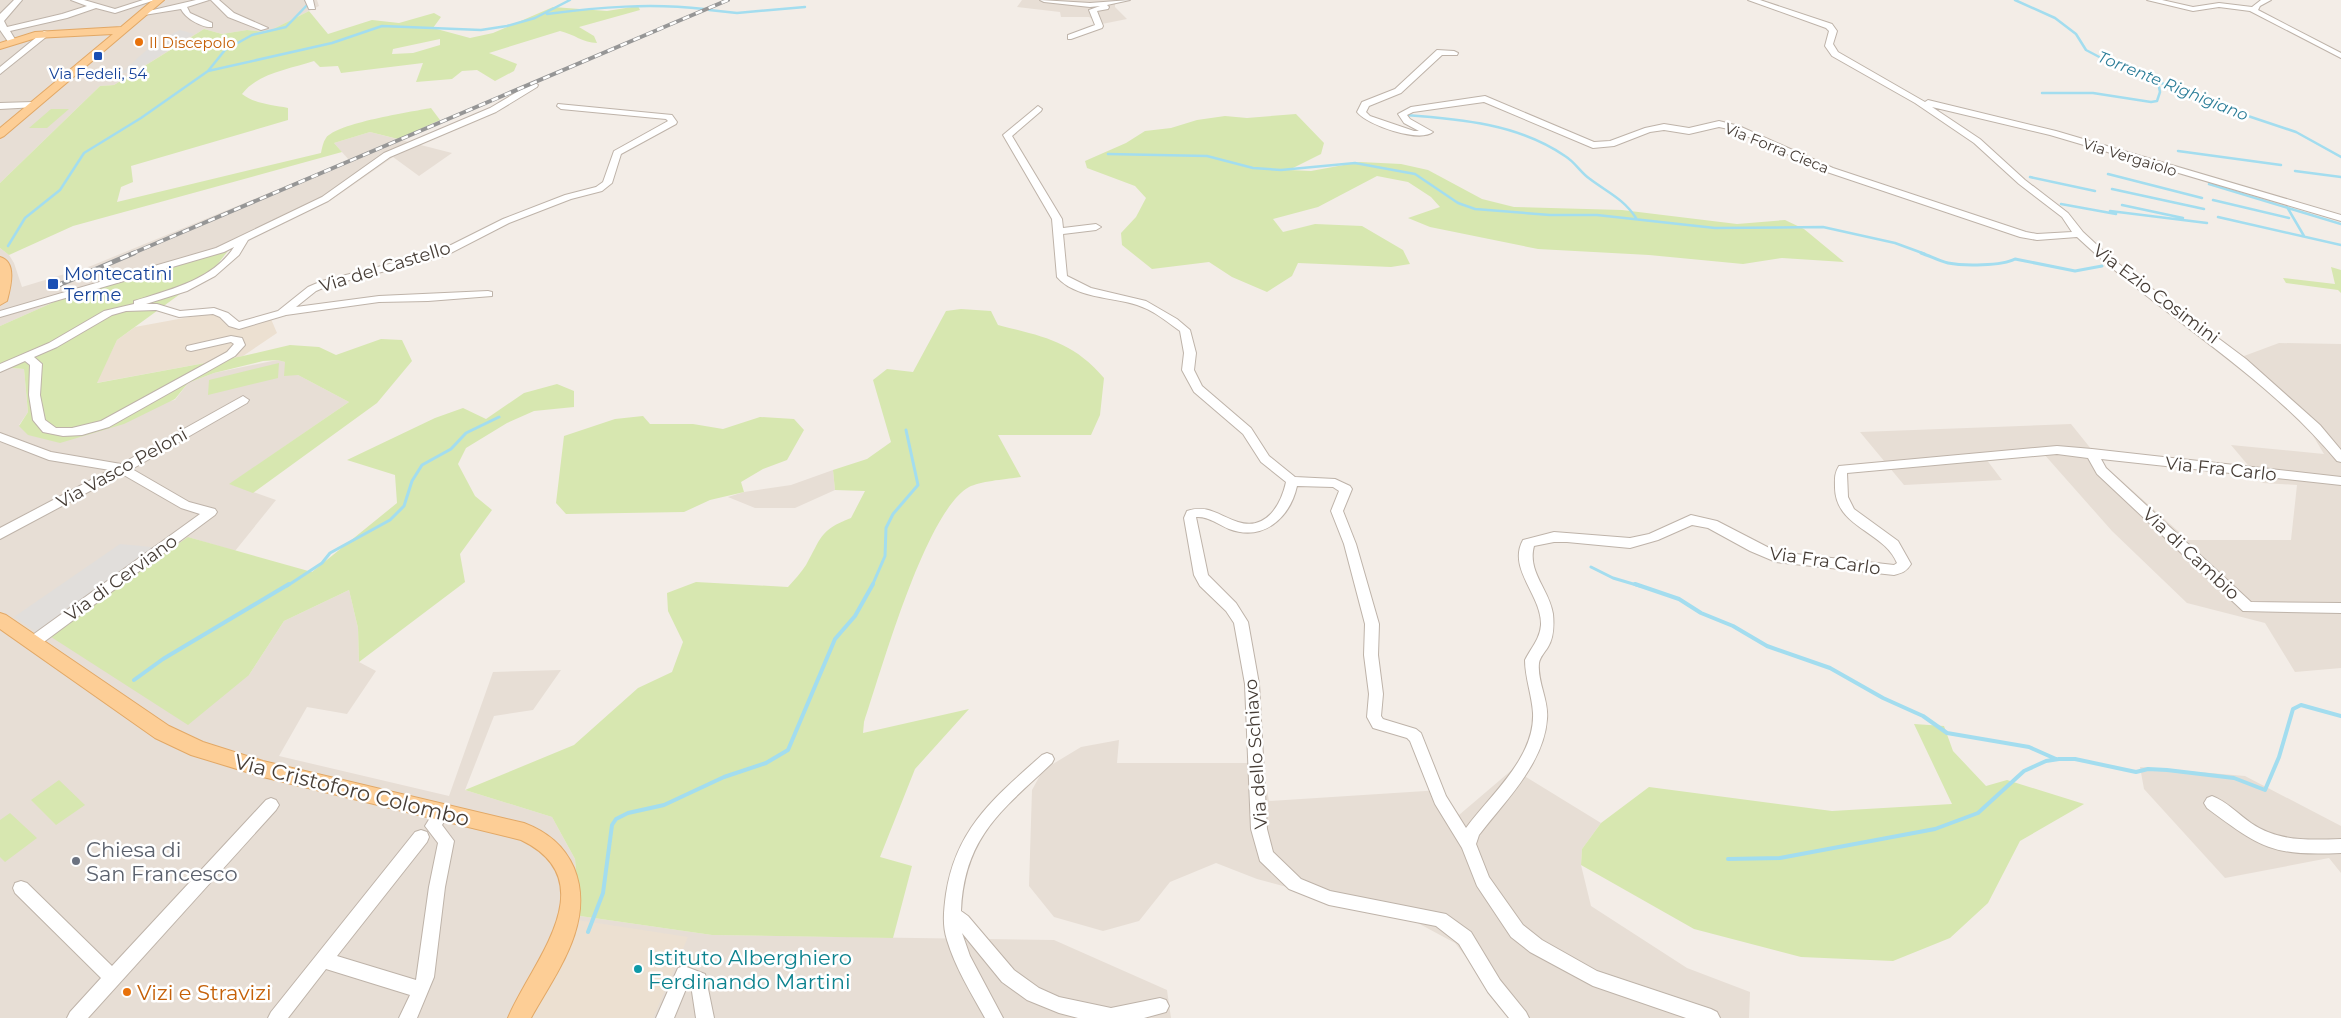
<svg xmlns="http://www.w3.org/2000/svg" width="2341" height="1018" font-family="Montserrat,sans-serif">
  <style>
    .residential { fill: #e7ded5 }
    .education { fill: #ece0d1 }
    .green { fill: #d7e7b0; fill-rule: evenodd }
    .parking { fill: #e1dedb }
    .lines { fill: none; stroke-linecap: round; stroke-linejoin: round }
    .stream-far2 { stroke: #a3ddef; stroke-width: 2.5 }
    .stream-far1 { stroke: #a3ddef; stroke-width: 3 }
    .stream { stroke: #a3ddef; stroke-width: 4 }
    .minor-casing { stroke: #beb3a9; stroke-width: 2 }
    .major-casing { stroke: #e2a866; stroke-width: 2 }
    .minor { fill: #fff; fill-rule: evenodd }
    .major { fill: #fdce96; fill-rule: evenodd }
    .rail-far1-casing { stroke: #969696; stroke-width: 4 }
    .rail-casing { stroke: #969696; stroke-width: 5 }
    .rail-far1 { stroke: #fff; stroke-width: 2.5; stroke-dasharray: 7; stroke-linecap: butt }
    .rail { stroke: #fff; stroke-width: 3; stroke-dasharray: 9; stroke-linecap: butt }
    .food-dot { fill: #e8710a; stroke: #fff; stroke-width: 2 }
    .transit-dot { fill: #1a4fb4; stroke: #fff; stroke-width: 2 }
    .worship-dot { fill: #6b7280; stroke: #fff; stroke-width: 2 }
    .culture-dot { fill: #0f9aa8; stroke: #fff; stroke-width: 2 }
    .labels { text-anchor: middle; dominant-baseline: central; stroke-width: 5; stroke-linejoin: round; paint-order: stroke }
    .far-food-label { font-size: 15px; fill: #c56008; stroke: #fff; text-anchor: start }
    .far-transit-label { font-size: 15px; fill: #164399; stroke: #fff }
    .far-street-label { font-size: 15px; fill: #463d36; stroke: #fff }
    .far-water-label { font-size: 16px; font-style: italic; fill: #2b7d98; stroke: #fff }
    .street-label { font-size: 18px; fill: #463d36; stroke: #fff }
    .transit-label { font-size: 18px; fill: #164399; stroke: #fff; text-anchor: start }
    .near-street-label { font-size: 21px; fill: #463d36; stroke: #fff }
    .near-worship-label { font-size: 21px; fill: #5b616d; stroke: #fff; text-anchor: start }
    .near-culture-label { font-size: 21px; fill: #0d838f; stroke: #fff; text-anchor: start }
    .near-food-label { font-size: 21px; fill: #c56008; stroke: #fff; text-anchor: start }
  </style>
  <rect width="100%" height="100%" fill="#f3ede7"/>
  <!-- residential -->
  <path class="residential" d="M0,0h317l2,6 -52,26 -20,-2 -25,4 -18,-5 -90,56 -14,1 -100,97z
    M1022,0h93v7l12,12 -25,5 -13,-7h-28l-1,-5 -43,-5z
    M370,132l82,21 -33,23 -26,-19 -63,44 -99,46 -71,24 -97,27 -63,28v-78l9,7 5,8 8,24 69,-21 258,-106 -15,-17z
    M2279,343l62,1v324l-46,4 -30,-49 -78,-20 -75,-72 -69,-78 -57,6 16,21 -98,5 -44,-53 211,-8 33,41 84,75h103l6,-55 -34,-2 -32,-38 93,9 -21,-35 -67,-60z
    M277,360l8,2 13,13 51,27 -119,82 46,16 -41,51 -47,-14 61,138 35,-54 65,-31 9,38 1,34 17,9 -29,43 -40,-7 -28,49 170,40 44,-124 68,-2 -28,40 -39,6 -29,74 87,27 23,42 5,57 132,19 342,5 113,50 4,28h-1171v-651l24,2 4,43 -9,13 156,-25 13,-17 26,-10z
    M833,470l2,20 -40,18h-40l-27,-11 16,-5 47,-7z
    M1119,740l-2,23h145l7,38 172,-11 18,25 54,-46 88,54 -19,26 -1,16 10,41 96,62 63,24 -1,26h-235l-59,-75 -41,-22 -157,-42 -41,-16 -46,19 -31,39 -36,10 -49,-14 -25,-31 3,-96 11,-20 38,-23z
    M2140,767l105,9 96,50v47l-12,-15 -104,20 -81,-89z"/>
  <!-- education -->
  <path class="education" d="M211,313l31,10 29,-4 6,14 -34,23 -147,27 21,-43 18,-13z
    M577,920l111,17 -35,81h-128z"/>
  <!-- green -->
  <path class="green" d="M638,6l2,4 -61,17 15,9 3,7c-14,0 -23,-9 -37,-12l-71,22 28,11 -3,7 -19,10 -18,-11 -15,1 -10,8 -36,3 7,-19 -82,10 -3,-7 -18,1 -6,-6c-24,8 -56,12 -72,33 13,10 30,11 46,14v12l-157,46 2,16 -12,5 -4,15 204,-49c1,-5 2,-11 5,-15 11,-15 84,-26 105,-30l9,12 -42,19 -28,-7 -36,11 8,9 -269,74 -64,29 -9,-7v-65l100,-97 14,-1 90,-56 18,5 25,-4 20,2 42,-21 19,23 44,-14 27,3 35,-10 7,4 -8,11 37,10 23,-5 60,-26 54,4zM440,39v6l-27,8 -21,1 1,-5z
    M51,109h18l-22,19h-18z
    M1296,114l28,29 -3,11 -32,16 22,1 49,-9 41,2 27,6 54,29 32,8 108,3 115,14 48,-4 19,9 40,33 -62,-4 -39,6 -94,-9 -111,-6 -108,-22 -22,-9 32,-11 -9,-10 -23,-15 -31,-6 -59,31 -45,12 10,13 32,-8 47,2 41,24 7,14 -19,3 -93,-4 -6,13 -25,16 -35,-15 -23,-15 -57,7 -30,-24 -1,-12 15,-16 10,-19 -11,-12 -48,-18 -2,-7 41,-18 19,-12 26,-3 26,-8 28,-4 22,2z
    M231,247l-18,23 -96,70 -20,43 146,-27 47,-11 29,2 17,8 45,-16 21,1 10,21 -35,42 -124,90 -24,-9 120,-82 -51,-27 -14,1 1,-14 -8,-2 -14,1 -49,12 -26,10 -13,16 -51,25 -64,19 -32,-8 -9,-9 9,-14 -4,-43 -24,-2v-41l63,-28 97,-27z
    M2331,267l10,3v23l-3,-3 -52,-7 -3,-5 52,6z
    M961,309l30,2 7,14c46,12 74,16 106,53l-4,37 -9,20h-93l23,42c-13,2 -41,4 -52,10 -44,25 -88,185 -105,235l-1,11 106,-24 -54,60 -35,88 32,9 -19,72 -181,-3 -132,-19 -5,-57 -23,-42 -87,-27 109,-45 64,-57 34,-16 11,-30 -15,-31 -1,-18 29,-11 92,5c6,-7 13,-14 18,-22 15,-26 13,-35 45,-47l14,-27 -30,-1 -2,-20 34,-11 24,-17 -18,-62 14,-11 26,3 33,-61z
    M279,363l-1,15 -70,17 1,-15z
    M557,384l17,7v16l-40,4 -27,12 -41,25 -8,16 17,32 17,14 -32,44 5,28 -106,80 -1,-34 -9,-38 -65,31 -35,54 -61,50 -140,-90 140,-98 124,35 85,-69 -2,-28 -48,-15 88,-42 28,-10 23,11 38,-26z
    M643,416l7,8h43l30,5 37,-12 34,2 10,11 -17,30 -24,9 -22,13 3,10 -34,8 -26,12 -118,2 -10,-11 8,-67 51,-17z
    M1914,724l30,2 9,25 33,35 21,-6 77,24 -64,37 -32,62 -38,35 -57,23 -92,-4 -107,-28 -113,-64 1,-16 19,-26 48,-36 183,24 120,-7z
    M59,780l26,25 -29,20 -25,-25z
    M10,813l27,25 -32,24 -5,-5v-37z"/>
  <!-- parking -->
  <path class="parking" d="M180,30l14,4 -62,39h-11l29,-26h8l12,-10v-2z
    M120,544l42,4 -120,88 -28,-19z"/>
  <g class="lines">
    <!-- stream-far2 -->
    <path class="stream-far2" d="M2015,0l40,18 21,16 10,16 19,10 27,7 29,16 44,13 40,19 51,17 45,25
      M709,10l28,3 68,-6
      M547,14c53,-7 104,-11 157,-5
      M208,71l124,-28 50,-17 99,4 26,-4 28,-8 35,-18
      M2042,93h51l58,9 6,-1 3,-9 -2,-10
      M1405,115c55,4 114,9 160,41 10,6 16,17 25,23 17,13 34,20 46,39
      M2178,151l103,14
      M1108,154l99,2 46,12 28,2 74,-7 60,11 43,29 17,6 75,6h47l118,13 108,-1 72,16 30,11
      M2295,171l46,6
      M2108,174l94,24
      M2030,177l65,14
      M2209,184l132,40
      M2112,189l92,20
      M2213,200l76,18
      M2061,204l55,10
      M2122,205l61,13
      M2287,207l17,29
      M2110,211l97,12
      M2218,217l123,28
      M8,246l17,-28 35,-28 24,-37 57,-35 67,-47 17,-21 27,-15 34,-8 26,-27"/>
    <!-- stream-far1 -->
    <path class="stream-far1" d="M1921,253c9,3 18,8 27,10 15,3 54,3 67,-4l60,12 27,-5
      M1591,567l22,11 27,8
      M287,586l35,-23 8,-10 60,-33 14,-14 8,-25 10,-16 29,-16 15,-16 33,-16
      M872,586l13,-30 1,-28 7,-14 25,-29 -12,-55"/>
    <!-- stream -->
    <path class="stream" d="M1635,584l44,15 22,14 32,13 34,20 63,22 53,30 40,18 24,17 82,14 27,12
      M134,680l29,-21 126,-75
      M1728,859l52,-1 155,-29 43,-16 46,-42 22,-10 13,-2h16l61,13 12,-3 19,1 67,8 31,12 14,-33 14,-48 8,-4 40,11
      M588,932l15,-39 9,-68 4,-6 12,-6 36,-8 60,-28 42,-14 22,-13 47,-111 20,-23 18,-32"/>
    <defs>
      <path id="minor" d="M14,0h8l-18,21 3,6 55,-13 25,-8 -16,-6h13l31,9 28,-9h12l-40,13 -19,-5 -29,10 -57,13 6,10 -4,2h-3l-9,-13v-16z
        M196,0h13l-22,7 3,6 22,10v4c-10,1 -27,-9 -31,-18l-37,6 -4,-2z
        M211,0h8l15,13 34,15 -7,2 -33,-13z
        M305,0h8l2,9h-6z
        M1040,0l50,3 40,-3 -23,5 2,2 -1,2 -11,2 6,15 -1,2 -31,11h-3v-4l27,-10 -6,-15 11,-4 -10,1 -46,-5z
        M1748,0h12l72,24 5,7 -4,13 5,8 87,50 3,-2 128,31 285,84v6l-291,-86 -118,-28 48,32 45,41 43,33 15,19 28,26 135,101 74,66 21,25v12l-4,-1c-75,-90 -176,-145 -260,-224l-40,3 -17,-3 -193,-65 -94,-42 -14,-3 -30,7 -25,-4 -14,2 -36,14 -21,2 -109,-46 -71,10 -6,3 3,4 23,13c-14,11 -66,-7 -76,-20l5,-10 33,-13 42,-39 17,1 4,2 -1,2h-15l-41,38 -32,13 -3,6 4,4 44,15h5l-15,-8 -6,-9 13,-7 74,-11 109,46 16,-1 35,-13 19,-4 25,4 30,-7 20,5 94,42 193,64 11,2 35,-2 -10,-15 -43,-33 -45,-41 -59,-40 -83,-47 -7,-10 4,-15 -3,-3z
        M2147,0h15l31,7 26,-4 33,4 9,-7h10l-11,6 -2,4 83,43v5l-91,-47 -31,-4 -26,4z
        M44,31l7,2 -51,41v-7z
        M534,82l4,3 -1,2 -41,25 -106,45 -62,44 -80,39 -9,15 -24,21 -28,15 -41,13h11l23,7 34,-3 14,5 11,9 39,-11 30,-24 14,-6 115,-29 66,-33 62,-24 31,-8 7,-5 11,-31 54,-30 -2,-2 -105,-10 -4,-3 1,-2 114,11 5,7 -1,2 -55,30 -9,29 -10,8 -31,8 -62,24 -64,33 -115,29 -14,6 -20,16 83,-11 109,-5 4,1v4l-64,5 -49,1 -93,13 -47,14 -10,-3 -9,-9 -7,-3 -34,3 -23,-7 -30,1 -14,4 -55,32 -23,10 8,7 -2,31 5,25 11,8h16l29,-7 126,-69 7,-8 -3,-2 -40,9 -4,-1 -1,-2 1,-2 44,-10 11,2 3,7 -10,11 -126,71 -27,8 -19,1 -20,-4 -10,-12 -4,-25 1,-30 -5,-4 -25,11v-8l49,-21 55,-32 30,-7v-3c35,-11 79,-21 100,-54l-10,5 -224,65v-6l216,-63 106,-51 62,-44 106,-45z
        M33,102l4,3 -1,2 -36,2v-6z
        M1038,106l4,3 -1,2 -29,25 50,83 1,9 33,-4 5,3 -5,3 -33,4 4,42 24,12 55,13 31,18 13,11 6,23 -2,17 8,16 49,42 18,28 26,21 40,2 15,7 2,3 -9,22 13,33 23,80 -1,31 5,39 -2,22 2,3 33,10 5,4 25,63 20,32c24,-33 69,-70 67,-115 -1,-18 -8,-35 -8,-53 6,-12 15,-21 16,-35 1,-30 -34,-56 -18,-85l31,-8 76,6 19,-4 42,-19 26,6 60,31 117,13 3,-2c-13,-32 -61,-35 -62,-75 0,-8 -1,-14 4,-22l218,-20 35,3 249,28v8l-240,-26 5,9 145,134 90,1v10l-98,-2 -146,-137 -9,-16 -31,-4 -210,19 1,24 6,12 44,32 13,23c-5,8 -9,9 -17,11l-118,-13 -26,-11 -42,-23 -16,-3 -34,15 -28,8 -63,-6h-13l-20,4c-7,26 15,43 19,68 1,11 1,23 -5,33 -3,5 -8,10 -9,16 -2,19 10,37 8,56 -3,45 -43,83 -68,116l-3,9 13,33 34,48 19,15 55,31 114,38 6,3 3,6h-34l-93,-32 -63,-34 -19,-15 -34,-51 -15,-38 -27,-44 -25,-63 -3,-3 -34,-10 -6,-11 2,-23 -5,-39 1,-31 -21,-80 -13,-33 8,-20 -6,-4 -36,-1c-7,32 -34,56 -68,43 -10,-4 -21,-13 -33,-12l12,58 28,28 12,19 11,62 8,145 6,23 28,27 29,12 116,23 25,18 29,48 26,32 3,6h-20l-21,-26 -29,-48 -23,-18 -107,-21 -40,-16 -29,-28 -9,-32 -6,-145 -11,-61 -8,-12 -26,-25 -6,-11 -10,-57 3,-7c21,-7 32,5 51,11 28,9 43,-17 48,-40l-25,-20 -18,-28 -49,-42 -12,-22 2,-17 -4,-22c-14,-10 -27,-21 -43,-26 -25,-8 -62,-7 -80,-28l-5,-58 -49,-84z
        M243,396l6,4 -2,3 -115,66 57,33 26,7 2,3 -2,3 -178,132 -5,1 -5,-1 -2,-4 2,-4 173,-125 -19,-6 -59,-34 -122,65v-11l110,-58 -61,-10 -49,-19v-8l51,19 70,12z
        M1047,753l5,2 2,4 -2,4c-50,47 -88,74 -91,148l7,5 46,54 25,18 20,9 52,11 49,-10 6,2 3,6 -3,6 -22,6h-66l-19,-5 -32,-13 -25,-18 -40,-49 8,23 33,62h-18c-14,-25 -30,-51 -38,-78 -5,-15 -3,-31 -1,-46 10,-66 49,-97 96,-139z
        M2212,796c14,5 26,18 39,27 28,19 57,17 90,16v14c-70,3 -80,-5 -134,-45l-3,-5 3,-5z
        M271,798l5,2 3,5 -3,5 -188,208h-21l3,-6 31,-34 -86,-85 -2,-5 2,-5 6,-2 6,2 85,83 154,-166z
        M441,806l5,2 3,5 -7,12 12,16 -9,46 -11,90 -17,41h-18l11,-23 -84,-26 -38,49h-20l3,-6 144,-180 6,-2 6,2 2,5 -2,5 -90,114 79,24 13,-93 9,-44 -13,-17 11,-18z
        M684,966l21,8 9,44h-18l-5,-33 -3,-1 -14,34h-18l22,-50z"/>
      <path id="major" d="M153,0h11l-160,136 -4,2v-10l113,-94 -77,4 -36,11v-6l35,-11 86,-5z
        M0,257c18,5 10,32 7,44l-7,4z
        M0,613l6,2 163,111 34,16 60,19 261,62c23,9 40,22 50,45 22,54 -18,105 -43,150h-23c22,-54 100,-136 13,-178l-258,-63 -72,-22 -36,-17 -155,-109z"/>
    </defs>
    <!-- minor casing -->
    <use href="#minor" class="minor-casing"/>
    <!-- major casing -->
    <use href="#major" class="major-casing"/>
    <!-- minor -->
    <use href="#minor" class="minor"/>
    <!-- major -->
    <use href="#major" class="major"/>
    <defs>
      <path id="rail-far1" d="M657,30l71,-30
        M131,254l531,-226"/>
      <path id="rail" d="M54,287l80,-34"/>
    </defs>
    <!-- rail-far1 casing -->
    <use href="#rail-far1" class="rail-far1-casing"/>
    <!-- rail casing -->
    <use href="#rail" class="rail-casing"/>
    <!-- rail-far1 -->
    <use href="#rail-far1" class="rail-far1"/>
    <!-- rail -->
    <use href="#rail" class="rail"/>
  </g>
  <!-- markers -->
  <g class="food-dot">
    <circle cx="139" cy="42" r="5"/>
    <circle cx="127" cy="992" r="5"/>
  </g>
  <g class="transit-dot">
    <rect x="93" y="51" width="10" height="10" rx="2.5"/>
    <rect x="47" y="278" width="12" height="12" rx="2.5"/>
  </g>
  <circle class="worship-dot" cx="76" cy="861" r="5"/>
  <circle class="culture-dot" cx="638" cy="969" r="5"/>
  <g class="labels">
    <!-- far-food labels -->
    <g class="far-food-label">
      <text x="149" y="42">Il Discepolo</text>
    </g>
    <!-- far-transit labels -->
    <g class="far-transit-label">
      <text x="98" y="73">Via Fedeli, 54</text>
    </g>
    <!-- far-street labels -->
    <g class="far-street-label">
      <text transform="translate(1777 148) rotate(22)">Via Forra Cieca</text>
      <text transform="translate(2130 157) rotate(17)">Via Vergaiolo</text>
    </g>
    <!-- far-water labels -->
    <g class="far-water-label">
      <text transform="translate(2173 86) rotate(22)">Torrente Righigiano</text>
    </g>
    <!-- street labels -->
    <g class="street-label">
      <text transform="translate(385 267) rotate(-17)">Via del Castello</text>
      <text transform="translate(2156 294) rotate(37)">Via Ezio Cosimini</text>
      <text transform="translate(122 468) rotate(-29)">Via Vasco Peloni</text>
      <text transform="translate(2221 469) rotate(6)">Via Fra Carlo</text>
      <text transform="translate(2191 554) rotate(43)">Via di Cambio</text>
      <text transform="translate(1825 561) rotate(8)">Via Fra Carlo</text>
      <text transform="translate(121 578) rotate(-36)">Via di Cerviano</text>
      <text transform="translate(1256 754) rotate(-94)">Via dello Schiavo</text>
    </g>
    <!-- transit labels -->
    <g class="transit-label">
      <text x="64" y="274">Montecatini<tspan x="64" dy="21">Terme</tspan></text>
    </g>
    <!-- near-street labels -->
    <g class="near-street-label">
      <text transform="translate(352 790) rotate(14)">Via Cristoforo Colombo</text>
    </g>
    <!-- near-worship labels -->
    <g class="near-worship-label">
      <text x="86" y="849">Chiesa di<tspan x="86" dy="24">San Francesco</tspan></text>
    </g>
    <!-- near-culture labels -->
    <g class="near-culture-label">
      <text x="648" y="957">Istituto Alberghiero<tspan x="648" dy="24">Ferdinando Martini</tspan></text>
    </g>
    <!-- near-food labels -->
    <g class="near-food-label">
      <text x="137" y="992">Vizi e Stravizi</text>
    </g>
  </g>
</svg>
